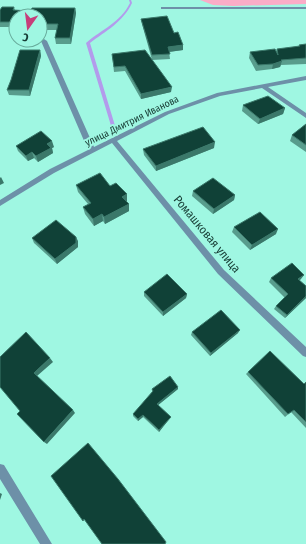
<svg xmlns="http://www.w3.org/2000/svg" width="306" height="544" font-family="'Fira Sans Condensed',sans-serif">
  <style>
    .green { fill: #faacc7 }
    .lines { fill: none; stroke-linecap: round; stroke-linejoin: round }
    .stream { fill: #b39bec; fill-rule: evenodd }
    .street { fill: #6d90a8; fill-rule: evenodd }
    .wall { fill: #589c8c }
    .shaded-wall { fill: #3b786a }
    .building { fill: #104137; stroke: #3b786a }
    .labels { text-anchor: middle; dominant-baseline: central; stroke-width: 4; stroke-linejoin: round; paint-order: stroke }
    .far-street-label { font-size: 10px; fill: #163b33; stroke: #9ff7e2 }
    .street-label { font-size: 12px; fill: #163b33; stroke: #9ff7e2 }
  </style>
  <rect width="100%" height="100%" fill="#9ff7e2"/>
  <!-- green -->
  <path class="green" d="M200,0h106v4l-73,2 -20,-1z"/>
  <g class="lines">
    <!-- stream -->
    <path class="stream" d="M129,0h2l1,3c-9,19 -26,28 -42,40l26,86 -2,1 -2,-1 -26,-86c16,-14 34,-20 44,-40z"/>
    <!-- street -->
    <path class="street" d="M161,7h145v2h-145z
      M44,39l3,2 47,106 71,-35 52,-19 89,-17v4l-38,7 38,26v5l-44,-30 -42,8 -51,18 -52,27 107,129 82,77v10l-3,-1 -85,-82 -106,-131 -58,30 -54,33v-6l50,-31 38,-19 -47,-109z
      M0,464l4,1 48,79h-12l-40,-65z"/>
  </g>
  <!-- wall -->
  <path class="wall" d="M14,7l1,3 16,1 44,-3 1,5 -5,31h-15l-1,-6 2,-8h-12l-1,-4h-4v-10h-24v11h-16v-17z
    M141,19l33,14 9,12v5l-14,2 1,7 -18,1 -10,-36z
    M306,44v20l-25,1 -1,2 -8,2 -16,2 -7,-13 1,-6h26l1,-3 21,-2 1,-2z
    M40,50l1,6 -11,40 -21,-1 -2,-5 4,-10z
    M112,54l59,38 -30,7 -16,-28 -11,1z
    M243,105l42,3 -2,6 -25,10 -16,-13z
    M306,124v28l-16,-11 2,-6z
    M16,146l38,1 -2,1 1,5 -15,9 -4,-4 -6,3 -10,-10z
    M214,148l-58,23 -12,-16 -1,-6z
    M76,185l34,1 17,15 -1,1 3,2v7l-24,13 -2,-3 -9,5 -9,-12 -2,-7 5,-3 -10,-12z
    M193,191l42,4 -1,5 -21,14 -21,-18z
    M234,227l42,7 -26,16 -18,-18z
    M32,238l46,3v6l-21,17 -23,-21z
    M271,278l30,1 -2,1 7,18 -21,20 -11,-9 2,-3 9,-8 -16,-16z
    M144,292l43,2 -1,4 -23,18 -19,-20z
    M192,332l46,1 -28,23 -19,-21z
    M248,372l56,12 2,-2v46l-15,-16 -6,5 -39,-43z
    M178,387v2l-20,16 12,13 -11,14 -16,-15 -5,4 -5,-5v-2l20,-22 -1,-3z"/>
  <!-- shaded-wall -->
  <path class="shaded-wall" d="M75,8l1,5 -5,31 -1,-6z
    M183,45v5l-15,2v-5z
    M40,50l1,6 -11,40 -1,-6z
    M282,61l-2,6 -8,2 1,-5z
    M172,87l-1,5 -30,7v-5z
    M285,108l-2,6 -25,10 2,-5z
    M52,141l2,6 -2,1 1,5 -15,9 -2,-6 11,-12z
    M215,142l-1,6 -58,23v-5z
    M32,152l2,6 -6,3 -2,-5z
    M1,177l3,6 -4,2v-7z
    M127,194v7l-4,3 -1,-7z
    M235,195l-1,5 -21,14 1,-5z
    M129,204v7l-24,13 -1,-7z
    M102,214l1,7 -9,5 -1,-7z
    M278,229l-2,5 -26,16 2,-5z
    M76,237l2,4v6l-21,17 -2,-5z
    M304,275l-3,4 -6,5 3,-5z
    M187,294l-1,4 -23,18v-4z
    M306,296v2l-21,20 2,-3z
    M240,330l-2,3 -28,23 1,-3z
    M50,358l3,4 -16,14 -3,-3z
    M178,387v2l-21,17v-2z
    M73,410l2,3 -28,31 -3,-2z
    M143,415v2l-5,4v-2z
    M171,417l-1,1 -11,14v-2z
    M0,493l2,1 -2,6z"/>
  <!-- building -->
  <path class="building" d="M2,7h12l-1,3 18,1 1,-3h43l-5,30h-15l3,-14h-14l1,-3h-5v-5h-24v6h-16v-12z
    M167,16l7,17 4,-1 5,13 -15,2 2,7 -18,1 -11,-36z
    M306,44v14l-25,2 1,1 -9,3 -15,1 -8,-13 25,-3 3,6 -1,-6 23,-3 -1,-1z
    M20,50h20l-11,40h-22l4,-10z
    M145,50l27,37 -31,7 -16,-28 -11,1 -2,-13z
    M268,96l17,12 -25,11 -17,-14z
    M306,124v21l-14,-10z
    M203,127l12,15 -59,24 -13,-17z
    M41,131l11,10 -5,3 4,4 -15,8 -4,-4 -6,4 -10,-10z
    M100,173l10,13 6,-3 11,11 -5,3 7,7 -25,13 -2,-3 -9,5 -10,-12 8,-4 -15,-18z
    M213,178l22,17 -21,14 -21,-18z
    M260,212l18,17 -26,16 -18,-18z
    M56,220l20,17v6l-21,16 -23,-21z
    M292,263l12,12 -6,4 8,7v10l-19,19 -11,-9 12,-12 -17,-16z
    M167,274l20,20 -24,18 -19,-20z
    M221,310l19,20 -29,23 -19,-21z
    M26,332l24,26 -16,15 39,37 -29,32 -27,-28 3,-3 -20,-24v-30z
    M270,351l34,33 2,-2v40l-12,-12 -6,4 -40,-42z
    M170,376l8,11 -21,17 14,13 -12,13 -16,-15 -5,4 -5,-5 20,-23 -1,-2z
    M88,443l30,36 48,63 -1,2h-63l-18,-25 -1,2 -32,-45z"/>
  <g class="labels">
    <!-- far-street labels -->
    <g class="far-street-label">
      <text transform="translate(132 121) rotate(-26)">улица Дмитрия Иванова</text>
    </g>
    <!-- street labels -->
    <g class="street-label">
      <text transform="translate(207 234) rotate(50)">Ромашковая улица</text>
    </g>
  </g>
  <!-- north arrow -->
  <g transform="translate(28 28) rotate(194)"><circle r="19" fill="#9ff7e2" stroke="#68ac9c"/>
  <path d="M0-3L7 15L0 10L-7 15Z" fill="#c63e7a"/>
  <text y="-6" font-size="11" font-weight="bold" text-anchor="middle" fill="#163b33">С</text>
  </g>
</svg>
